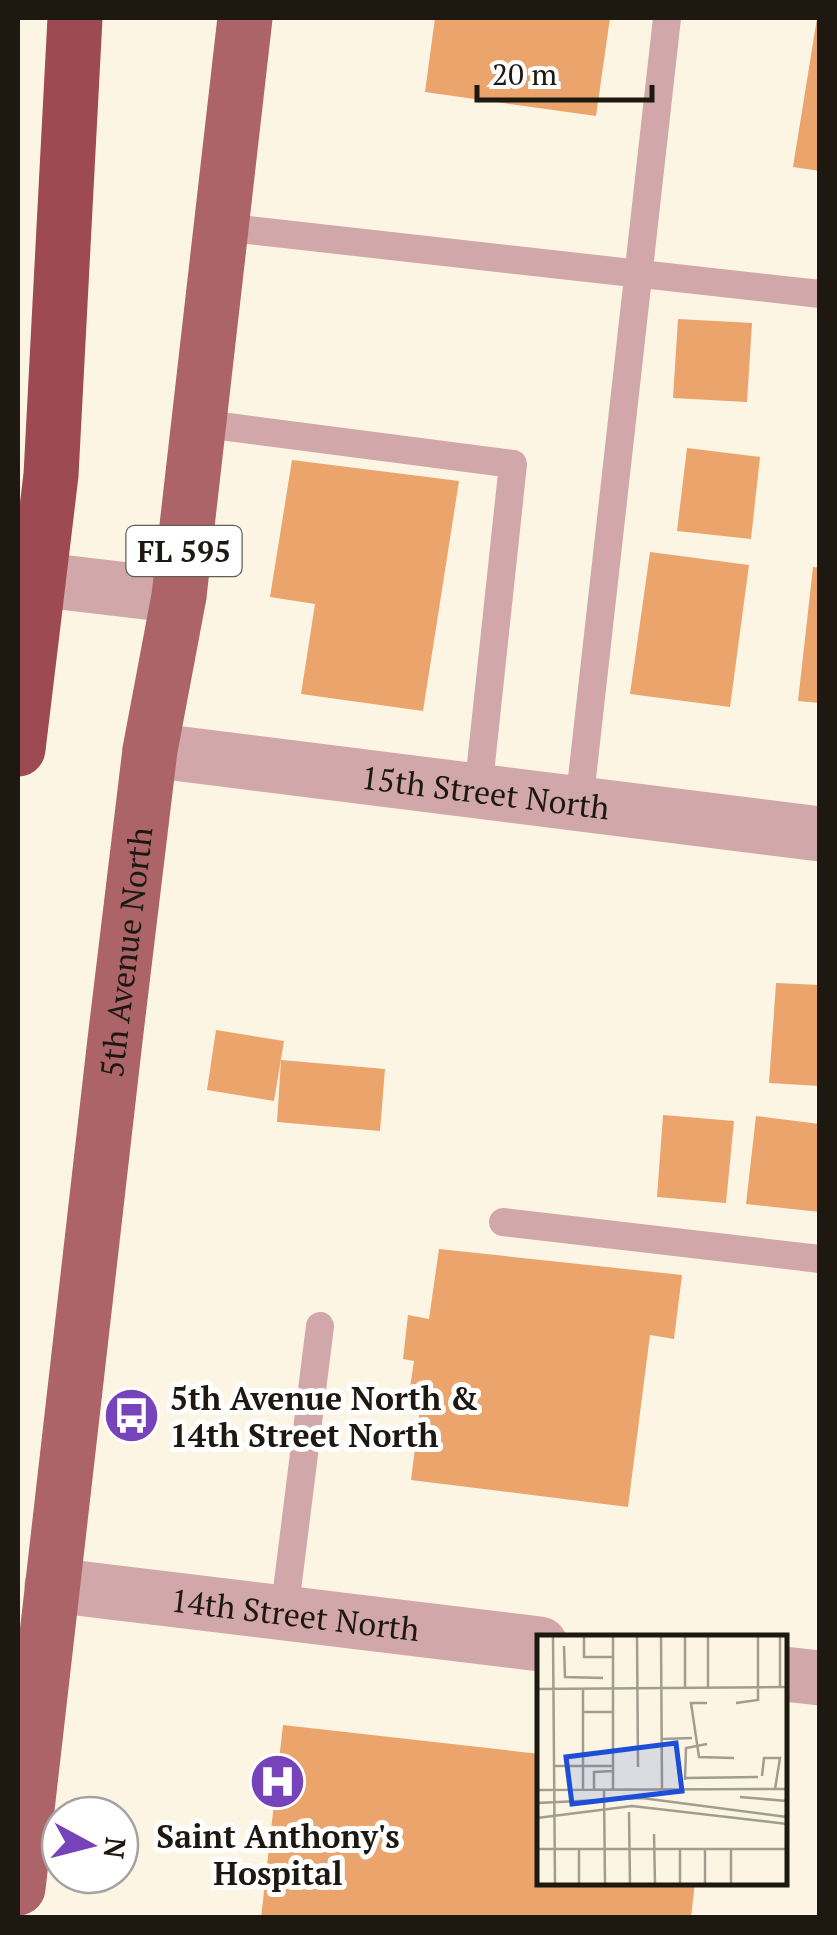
<svg xmlns="http://www.w3.org/2000/svg" width="837" height="1935" font-family="'PT Serif',serif">
  <style>
    .building { fill: #eaa46c }
    .lines { fill: none; stroke-linecap: round; stroke-linejoin: round }
    .service { stroke: #d1a7a9; stroke-width: 28 }
    .minor { stroke: #d1a7a9; stroke-width: 55 }
    .primary { stroke: #ac6469; stroke-width: 55 }
    .motorway-bridge { stroke: #9d4a53; stroke-width: 55 }
    .labels { text-anchor: middle; dominant-baseline: central; stroke-width: 10; stroke-linejoin: round; paint-order: stroke }
    .shield { fill: #fff; stroke: #615e58; stroke-width: 2.5 }
    .shield-label { font-size: 30px; font-weight: bold; fill: #1d1911 }
    .street-label { font-size: 32px; fill: #1d1911; stroke: #fff }
    .poi-label { font-size: 32px; font-weight: bold; fill: #1d1911; stroke: #fff; text-anchor: start }
    .inset-road { fill: none; stroke: #a39d90; stroke-width: 2.5 }
    .view { fill: #1d4ed8; fill-opacity: 0.15; stroke: #1d4ed8; stroke-width: 5 }
    .inset-edge { fill: none; stroke: #1d1911; stroke-width: 5 }
  </style>
  <rect width="100%" height="100%" fill="#fdf5e4"/>
  <!-- building -->
  <path class="building" d="M435,18h175l-14,98 -171,-24z
    M817,18h3v153l-27,-4z
    M678,319l74,4 -5,79 -74,-4z
    M687,448l73,9 -9,82 -74,-8z
    M292,460l167,21 -36,230 -122,-17 14,-90 -45,-7z
    M650,552l99,13 -19,142 -100,-13z
    M813,567l7,1v135l-22,-2z
    M776,983l44,2v101l-51,-3z
    M216,1030l68,11 -10,60 -67,-11z
    M281,1060l104,9 -5,62 -103,-9z
    M663,1115l71,6 -8,82 -69,-6z
    M756,1116l64,8v88l-74,-8z
    M439,1249l243,26 -8,64 -24,-4 -22,172 -217,-27 9,-71 -13,-2 7,-46 -11,-2 5,-44 21,4z
    M283,1725l257,29v128h155l-4,36h-430z"/>
  <g class="lines">
    <!-- service -->
    <path class="service" d="M221,227l599,67
      M198,423l315,41 -35,328
      M579,805l88,-787
      M503,1222l317,37
      M284,1614l36,-288"/>
    <!-- minor -->
    <g class="minor">
      <path d="M18,577l161,19"/>
      <path id="s1" d="M150,750l670,84"/>
      <path id="s2" d="M52,1585l488,59"/>
      <path d="M784,1674l36,4"/>
    </g>
    <!-- primary -->
    <path class="primary" id="s3" d="M18,1888l97,-848 35,-290 29,-154 66,-578"/>
    <!-- motorway-bridge -->
    <path class="motorway-bridge" d="M18,749l33,-274 24,-457"/>
  </g>
  <!-- icons -->
  <defs>
    <symbol id="bus-disc" viewBox="-11 -11 22 22"><circle r="9.5" fill="#7743bb" stroke="#fff"/><path d="M-5-6H5V4H4V6H2V4H-2V6H-4V4H-5ZM-3.5-4V0h7V-4ZM-3.5 1.2v1.5H-2V1.2ZM2 1.2v1.5H3.5V1.2Z" fill="#fff"/></symbol>
    <symbol id="hospital-disc" viewBox="-11 -11 22 22"><circle r="9.5" fill="#7743bb" stroke="#fff"/><path d="M-5-5h3v3.5h4V-5h3V5h-3V1.5h-4V5h-3Z" fill="#fff"/></symbol>
  </defs>
  <g fill-rule="evenodd">
    <use href="#bus-disc" x="100" y="1384" width="63" height="63"/>
    <use href="#hospital-disc" x="246" y="1750" width="63" height="63"/>
  </g>
  <g class="labels">
    <!-- shield labels -->
    <rect class="shield" x="126.5" y="526" width="115" height="50" rx="8"/>
    <g class="shield-label">
      <text x="184" y="551">FL 595</text>
    </g>
    <!-- street labels -->
    <g class="street-label">
      <text stroke="none"><textPath href="#s1" startOffset="338">15th Street North</textPath></text>
      <text stroke="none"><textPath href="#s3" startOffset="942">5th Avenue North</textPath></text>
      <text stroke="none"><textPath href="#s2" startOffset="245">14th Street North</textPath></text>
    </g>
    <!-- poi labels -->
    <g class="poi-label">
      <text x="170" y="1398">5th Avenue North &amp;<tspan x="170" dy="37">14th Street North</tspan></text>
      <text x="278" y="1836" text-anchor="middle">Saint Anthony's<tspan x="278" dy="37">Hospital</tspan></text>
    </g>
  </g>
  <!-- overview -->
  <g transform="translate(537 1635)">
    <rect width="250" height="250" fill="#fdf5e4"/>
    <path class="inset-road" d="M16,1l2,248M47,1v21h29M76,1v153M100,1l1,131M124,1l1,153M148,1v52M171,1v52M27,11l1,31 38,1M243,52v-51M0,54l250,-2M46,54v101M170,68h-16l8,54 35,1M199,68l22,-3v-64M45,77h31M125,104l30,-1M17,131h59M225,141l2,-18h16l-5,31M148,143l73,-1M148,145l1,-32 21,-4M0,155l250,-1M57,155v-18l19,-1M67,155l1,94M203,162l47,4M0,168l105,-5 145,19M92,177l1,72M0,183l95,-12 155,18M117,199l1,50M0,214h250M143,214v35M168,214v35M194,214v35M42,249v-34"/>
    <path class="view" d="M139,108l6,48 -110,13 -6,-47z"/>
    <rect width="250" height="250" class="inset-edge"/>
  </g>
  <!-- border -->
  <rect width="837" height="1935" fill="none" stroke="#1d1911" stroke-width="40"/>
  <!-- north arrow -->
  <g transform="translate(90 1845) rotate(97)"><circle r="48" fill="#ffffff" stroke="#a5a3a0" stroke-width="2.5"/>
  <path d="M0-8L18 38L0 25L-18 38Z" fill="#7743bb"/>
  <text y="-15" font-size="28" font-weight="bold" text-anchor="middle" fill="#1d1911">N</text>
  </g>
  <!-- scale -->
  <path d="M477 85v15h175v-15" fill="none" stroke="#1d1911" stroke-width="5"/>
  <text x="492" y="85" font-size="30" fill="#1d1911" stroke="#ffffff" stroke-width="8" paint-order="stroke">20 m</text>
</svg>
